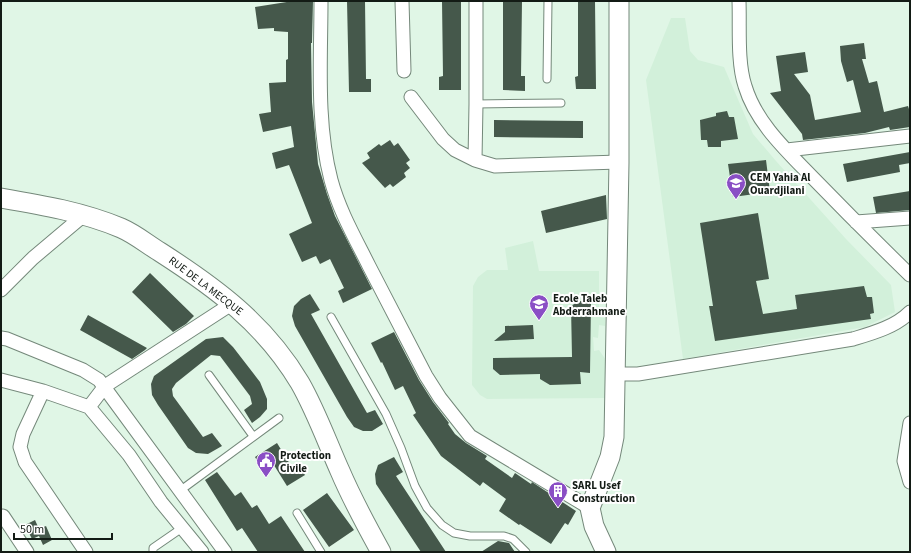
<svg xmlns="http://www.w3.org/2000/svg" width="911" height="553" font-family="'Source Sans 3',sans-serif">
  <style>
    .built { fill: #d2f0da }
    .building { fill: #45584b }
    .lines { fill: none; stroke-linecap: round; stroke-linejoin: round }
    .lane-casing { stroke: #74887a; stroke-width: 9 }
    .street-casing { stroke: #74887a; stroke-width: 15 }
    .secondary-casing { stroke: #74887a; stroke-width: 21 }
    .lane { stroke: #fff; stroke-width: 7 }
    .street { stroke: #fff; stroke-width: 13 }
    .secondary { stroke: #fff; stroke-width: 19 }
    .labels { text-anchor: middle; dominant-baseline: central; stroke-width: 4; stroke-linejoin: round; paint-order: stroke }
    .poi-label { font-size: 11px; font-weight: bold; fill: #131b15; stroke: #fff; text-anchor: start }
    .street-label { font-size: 11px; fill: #131b15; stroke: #fff }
  </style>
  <rect width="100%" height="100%" fill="#e0f6e6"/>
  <!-- built -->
  <path class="built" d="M671,18h14l5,33 8,9 26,7 29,67 23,27 70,78 45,46 4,27 -30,15 -182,32 -37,-279z
    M533,241l6,30h60v46l6,1v8l-6,-1 -1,13 -5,-1 1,14 5,-1 9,13 -1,35 -120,1 -7,-4 -8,-10 1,-99 5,-9 9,-7h21l-3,-22z"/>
  <!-- building -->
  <path class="building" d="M293,1h20l-1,42h-1l1,59 6,62 9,30 8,22 37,73 -29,14 -5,-12 6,-3 -14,-29 -10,5 -4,-8 -14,6 -13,-28 23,-11 -23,-58 -13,4 -4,-16 22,-6 -3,-21 -28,6 -4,-18 12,-2 -2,-29 17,-1v-22l2,-1v-27l-14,-1v-3l-16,1 -3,-22z
    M347,1h18l1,78h5v13h-22z
    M442,1h19v89h-22v-13l4,-1z
    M503,1h19l-1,75h4v15l-22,-1z
    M578,1h17l1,88h-20l-1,-12 3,-1z
    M864,43l2,16h-4l7,24 8,-2 7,31 24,-6 2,6v15l-20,3 -1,-3 -24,6 -62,7 -1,-6 -32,-41 11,-2 -5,-35 29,-4 3,20 -14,2 16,21 5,25 46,-8 -8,-32 -6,2 -6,-21 -1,-15z
    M727,111l2,6h5l4,22 -17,2v6h-13l-1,-7h-6l-1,-20 16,-4v-3z
    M494,120l89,1v17l-89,-1z
    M390,140l4,6 4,-3 12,17 -4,3 4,5 -6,5 2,4 -13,10 -3,-3 -5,4 -23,-25 8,-5 -3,-5 12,-9 2,2z
    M910,152v11l-11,2 1,7 -53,10 -4,-18z
    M766,160l4,32 -37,5 -5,-33z
    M910,191v19l-34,3 -3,-16z
    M606,195l1,24 -61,14 -5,-22z
    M758,213l11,66 -13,2 7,33 34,-5 -2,-14 69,-9 3,11h5l2,16 -4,1 1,5 -156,22 -6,-35h4l-13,-83z
    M150,273l44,43 -8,8 -13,8 -41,-40z
    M310,294l10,16 -9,4 56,99 8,-3 8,14 -11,7h-9l-9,-4 -7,-10 -52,-91 -3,-10 2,-10 7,-7z
    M579,301l12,1 -1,71 -10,-1 1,12 -31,1 -10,-6v-5l-40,1 -7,-6v-11l79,-1 -1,-51z
    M88,315l59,33 -2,2 -13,9 -52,-29z
    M533,325l1,14 -40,2 11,-9v-6z
    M394,332l25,48 14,22 16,21 -1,1 7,10 11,9 21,13 -2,3 27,19 3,-5 16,11 1,-2 44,29 -8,14 -3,-2 -14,21 -31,-20 -1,1 -20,-14 7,-12 -23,-17 -3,4 -39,-30 -28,-41 3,-2 -13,-27 -8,4 -13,-28 -1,1 -10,-20z
    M223,337l10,10 27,35 7,17v10l-7,8 -8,6 -8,-13 8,-6 -2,-8 -30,-40 -9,-1 -35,28 -4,6 1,7 30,41 9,-4 10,13 -14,8 -12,-1 -8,-5 -30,-43 -6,-10 -1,-11 3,-8 52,-37z
    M277,443l16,26 6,-3 6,9 -18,11 -15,-24 -10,7 -7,-12z
    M394,457l9,15 -7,4 50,76h-25l-45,-68 -1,-10 3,-9z
    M217,472l18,24 6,-4 11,16 5,-3 12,19 12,-8 24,36h-47l-16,-24 -5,3 -32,-51z
    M327,493l27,37 -25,17 -26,-37z
    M35,520l4,9 7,-3 6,14 -9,5 -4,-9 -7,3 -7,-14z
    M498,541l11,2 6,9h-34z"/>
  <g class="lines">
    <defs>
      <path id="lane" d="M547,79l1,-78
        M476,104l85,-1
        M331,317l55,97 15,34 14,38 12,22 15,17 12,8 16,3h34l9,3 13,13
        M209,375l44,61
        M181,490l98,-72
        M297,513l24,39
        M153,552v-4l29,-20"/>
      <path id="street" d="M321,1c0,59 -5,121 10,179 8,30 24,58 38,86 19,36 38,73 57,110l14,22 30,38 120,72
        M402,1l2,70
        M739,1c1,25 -2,61 6,85 11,37 42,65 68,92 32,33 64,65 97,97
        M411,97l32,42 12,11 20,10 20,6 124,-4
        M787,150l123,-14
        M475,160l1,-56v-103
        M856,222l54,-4
        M1,290l32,-32 51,-43
        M1,338l6,1 76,31 16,10 126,172
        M615,374h23l215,-35c20,-6 42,-12 57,-27
        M1,380l42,11 46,16 40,48 32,47 41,50
        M43,391l-20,43 -3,13 5,15 61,90
        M89,407l16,-21 128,-83
        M910,423l-6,38 6,21
        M3,516l24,36"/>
      <path id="secondary" d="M1,198c41,7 82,14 120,30 14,6 26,16 39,24 56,36 105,72 140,131 16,28 27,59 40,88 12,28 26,54 41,81
        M606,552l-12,-26 -4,-18 20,-51 4,-20 5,-275v-161"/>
    </defs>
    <!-- lane casing -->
    <use href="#lane" class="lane-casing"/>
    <!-- street casing -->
    <use href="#street" class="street-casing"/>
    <!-- secondary casing -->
    <use href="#secondary" class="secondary-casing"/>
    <!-- lane -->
    <use href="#lane" class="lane"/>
    <!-- street -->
    <use href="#street" class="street"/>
    <!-- secondary -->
    <use href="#secondary" class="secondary"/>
  </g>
  <!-- icons -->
  <defs>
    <symbol id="school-pin" viewBox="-11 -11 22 30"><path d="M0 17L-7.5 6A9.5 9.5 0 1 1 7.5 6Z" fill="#8a4ec5" stroke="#fff"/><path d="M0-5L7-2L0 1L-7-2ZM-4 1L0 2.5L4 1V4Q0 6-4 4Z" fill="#fff"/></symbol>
    <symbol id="civic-pin" viewBox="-11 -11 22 30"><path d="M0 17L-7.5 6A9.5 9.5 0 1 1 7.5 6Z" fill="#8a4ec5" stroke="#fff"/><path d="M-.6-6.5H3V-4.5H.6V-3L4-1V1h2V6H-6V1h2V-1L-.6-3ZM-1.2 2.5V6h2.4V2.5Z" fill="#fff"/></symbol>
    <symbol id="building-pin" viewBox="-11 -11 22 30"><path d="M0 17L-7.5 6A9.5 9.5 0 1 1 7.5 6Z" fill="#8a4ec5" stroke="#fff"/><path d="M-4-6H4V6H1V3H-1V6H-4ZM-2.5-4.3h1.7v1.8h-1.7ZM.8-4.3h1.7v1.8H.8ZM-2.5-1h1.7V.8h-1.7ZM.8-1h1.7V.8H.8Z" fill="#fff"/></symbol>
  </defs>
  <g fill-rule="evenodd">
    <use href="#school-pin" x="725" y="172" width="22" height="30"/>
    <use href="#school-pin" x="528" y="293" width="22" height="30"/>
    <use href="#civic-pin" x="255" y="450" width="22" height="30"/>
    <use href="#building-pin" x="547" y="480" width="22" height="30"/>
  </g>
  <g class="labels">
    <!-- poi labels -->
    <g class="poi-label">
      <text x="750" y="177">CEM Yahia Al<tspan x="750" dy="13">Ouardjilani</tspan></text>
      <text x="553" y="298">Ecole Taleb<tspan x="553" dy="13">Abderrahmane</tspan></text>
      <text x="280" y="455">Protection<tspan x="280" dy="13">Civile</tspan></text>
      <text x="572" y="485">SARL Usef<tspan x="572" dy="13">Construction</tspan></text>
    </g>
    <!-- street labels -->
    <g class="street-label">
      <text transform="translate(206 286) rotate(37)">RUE DE LA MECQUE</text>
    </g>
  </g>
  <!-- border -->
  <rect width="911" height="553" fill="none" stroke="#131b15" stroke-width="4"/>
  <!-- scale -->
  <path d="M14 533v6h98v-6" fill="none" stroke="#131b15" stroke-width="2"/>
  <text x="20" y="533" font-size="12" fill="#131b15" stroke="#ffffff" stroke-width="3" paint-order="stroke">50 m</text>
</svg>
